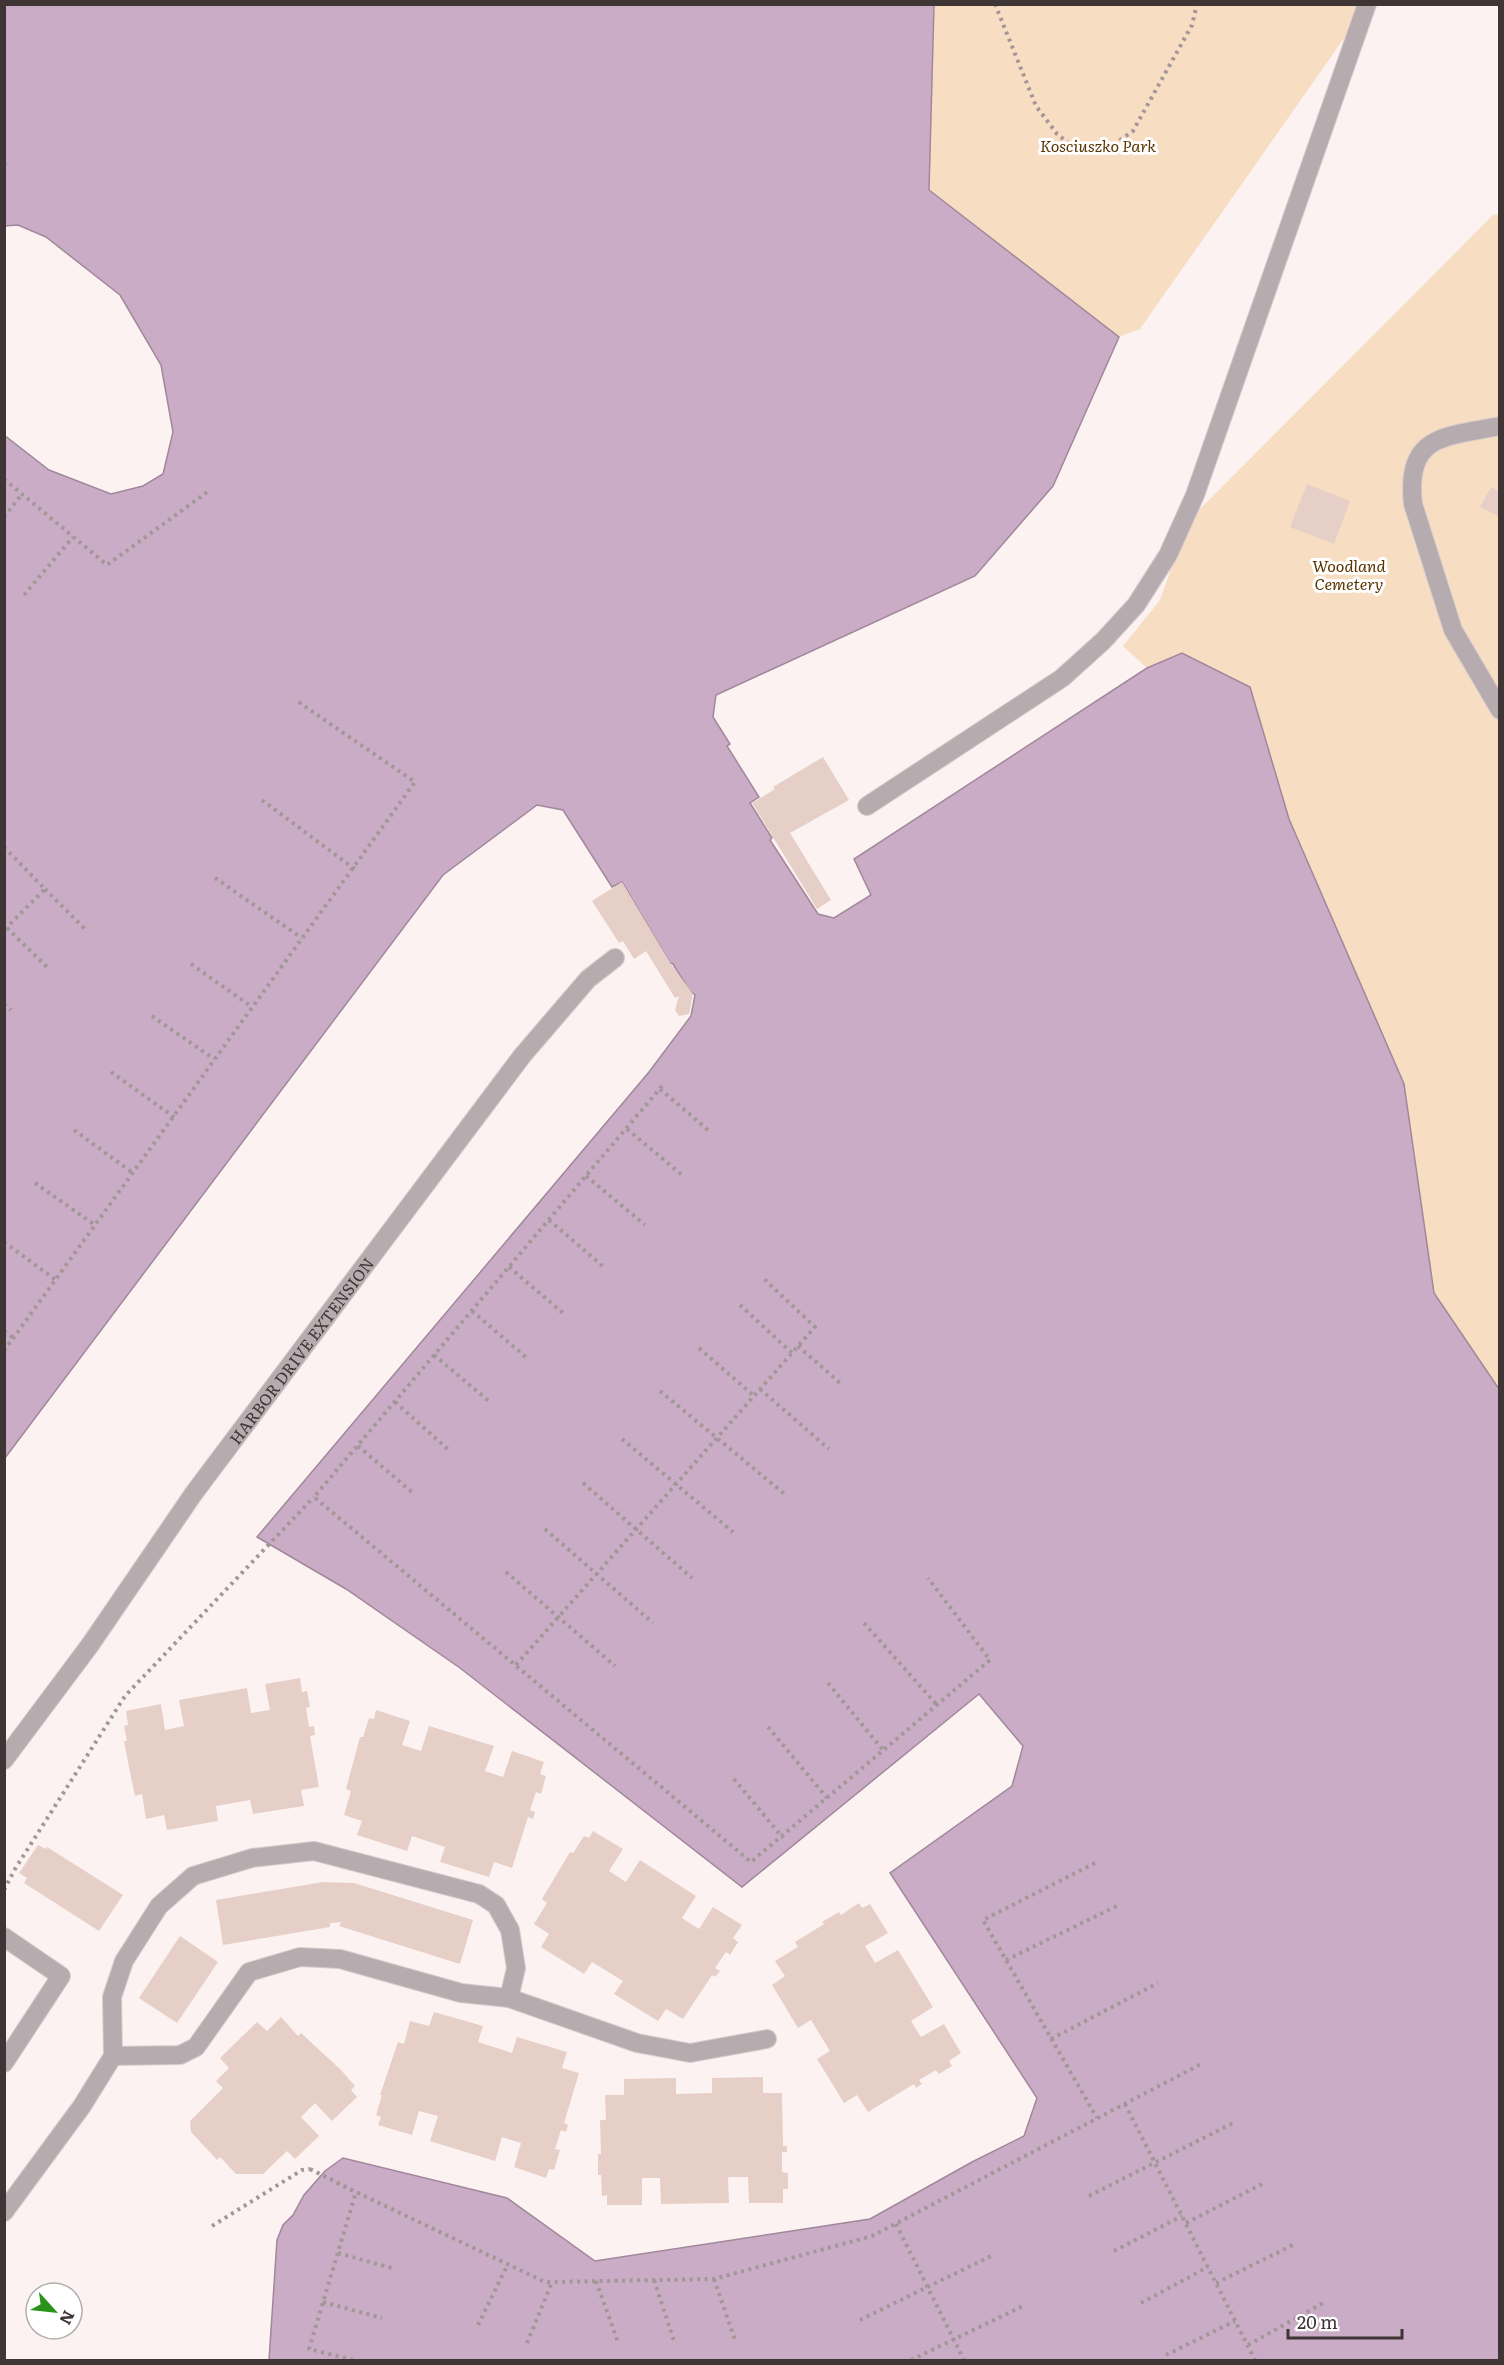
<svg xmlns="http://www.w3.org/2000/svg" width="1504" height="2365" font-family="Literata,serif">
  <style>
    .green { fill: #f7ddc2 }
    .water { fill: #caacc6; stroke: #a0889a; stroke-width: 1.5 }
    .building { fill: #e6cfc6 }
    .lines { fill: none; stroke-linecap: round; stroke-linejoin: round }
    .minor-casing { stroke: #d7cccc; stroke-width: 20 }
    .path { stroke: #a29797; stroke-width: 4; stroke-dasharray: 3 4.5; stroke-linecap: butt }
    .minor { stroke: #b6acaf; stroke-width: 18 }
    .path-bridge { stroke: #a29797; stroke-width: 4; stroke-dasharray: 3 4.5; stroke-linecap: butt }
    .labels { text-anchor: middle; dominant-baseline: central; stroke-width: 6; stroke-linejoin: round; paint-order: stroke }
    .park-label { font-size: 16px; font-style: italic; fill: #5a3501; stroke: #fff }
    .street-label { font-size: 16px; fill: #3f3535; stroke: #fff }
  </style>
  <rect width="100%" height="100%" fill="#fdf2f2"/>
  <!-- green -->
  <path class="green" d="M934,5h425l-12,29 -207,295 -21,8 -190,-147z
    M1499,214v1175l-65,-96 -30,-209 -115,-265 -39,-132 -68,-34 -35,15 -24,-22 37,-46 28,-79 305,-306z"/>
  <!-- water -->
  <path class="water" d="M5,5h929l-5,185 190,147 -66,149 -78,90 -259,119 -3,22 17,27 -3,2 32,51 -9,6 22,35 -2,2 48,74 16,4 37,-23 -17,-36 293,-191 35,-15 68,34 39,132 115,265 30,209 65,96v971h-1230l8,-120 6,-15 10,-10 11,-20 21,-24 18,-13 164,40 88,63 275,-42 102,-57 52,-26 13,-38 -147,-225 122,-87 11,-40 -44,-52 -237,193 -282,-219 -114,-79 -89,-52 392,-465 42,-56 4,-21 -6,-5 -16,-26 -3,-1 -48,-81 -10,5 -49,-77 -26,-5 -94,70 -438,583 -1,-1023 45,35 62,24 32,-8 20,-12 10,-42 -12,-67 -41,-70 -74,-58 -28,-12 -13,1z"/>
  <!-- building -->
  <path class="building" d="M1307,484l43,17 -16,43 -44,-17z
    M1491,487l9,5v25l-20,-10z
    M823,757l26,43 -59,33 41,67 -14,9 -65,-106 23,-14 -2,-2z
    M622,882l49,82 22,30 -4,20 -10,2 -4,-6 4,-14 -4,2 -29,-47 -12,8 -11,-18 -4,2 -27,-42z
    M300,1678l2,14 5,-1 3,16 -4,1 3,19 5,-1 1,9 -5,1 9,51 -18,3 3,16 -51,8 -3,-14 -34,6 2,15 -51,9 -3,-15 -18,4 -4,-25 -7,2 -7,-34 -4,-21h3l-3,-15 4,-1 -2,-14 35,-7 4,26 19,-4 -5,-26 68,-12 4,25 19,-3 -5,-26z
    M376,1710l34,11 -8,24 19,6 8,-25 65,20 -9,25 18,6 9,-26 32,11 -4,12 6,2 -5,18 -5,-2 -6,18 5,2 -2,7 -5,-2 -16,51 -18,-6 -5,15 -49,-15 5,-15 -33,-11 -5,15 -50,-16 5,-14 -18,-6 7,-24 -5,-2 14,-52h3l6,-19 5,1z
    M593,1831l30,18 -14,22 17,11 14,-22 56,36 -14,22 17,11 14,-22 29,18 -9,13 5,4 -8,13 -4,-3 -11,16 5,3 -5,6 -3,-2 -29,44 -17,-10 -8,12 -44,-27 9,-13 -31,-19 -8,12 -43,-27 8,-13 -15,-10 13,-21 -5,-4 28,-47 3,1 11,-17 5,2z
    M38,1845l8,4 1,-2 76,48 -24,36 -75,-48 3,-5 -8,-5z
    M323,1882l31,1 119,37 -13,44 -121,-38 2,-4 -11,1v4l-107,18 -7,-45z
    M859,1903l3,5 8,-4 18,29 -23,13 10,17 23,-13 35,57 -22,14 10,16 23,-13 17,29 -12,8 3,5 -13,8 -3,-4 -17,10 3,4 -6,4 -2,-4 -46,28 -11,-17 -13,8 -27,-44 13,-8 -19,-31 -13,8 -26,-43 13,-9 -10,-15 23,-14 -3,-5 29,-18 -2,-2 17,-10 2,3z
    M180,1936l38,26 -41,61 -38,-25z
    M434,2012l49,14 -5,16 34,11 5,-16 50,15 -5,16 17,5 -15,50 4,2 -2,7 -5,-2 -6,19 5,1 -6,20 -5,-1 -3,9 -32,-11 7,-24 -19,-6 -7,24 -65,-20 8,-25 -19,-5 -7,24 -34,-10 3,-8 -5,-2 6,-20h-2l18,-53 6,2 6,-23 19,5z
    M281,2017l17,19 3,-3 40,37 14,16 -4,4 6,7 -25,24 -17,-18 -14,14 18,19 -24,23 -8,-8 -24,23h-27l-16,-17 -3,3 -26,-28 -1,-11 33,-33 -7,-7 13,-13 -9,-10 37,-36 10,9z
    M763,2077v16h19l1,53h4v6h-5v20l6,1v16h-5v14h-34l-1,-26h-20l1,26 -68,1 -1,-26h-18v27h-35v-10l-5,1 -1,-21h-3v-21h3l-1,-34h6l-1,-25h19v-16l52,-1v16l36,-1v-15z"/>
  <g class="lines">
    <defs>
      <g id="minor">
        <path d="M1500,426c-55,11 -95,8 -87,78l40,126 47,80"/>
        <path d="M867,806l195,-128 41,-37 33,-36 32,-50 27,-60 172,-491"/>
        <path id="s1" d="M4,1760l86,-115 104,-152 328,-437 66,-77 27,-21"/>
        <path d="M4,1937l57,39 -57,87"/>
        <path d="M113,2056l67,-1 16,-8 53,-75 51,-15 40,2 121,34 48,5 128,45 53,10 77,-14"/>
        <path d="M4,2212l78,-106 31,-50 -1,-59 12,-36 35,-55 34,-30 59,-18 62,-7 165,43 17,11 14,25 6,38 -7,30"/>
      </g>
    </defs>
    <!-- minor casing -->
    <use href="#minor" class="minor-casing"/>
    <!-- path -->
    <path class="path" d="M995,4l41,102 21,28 24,19 23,-2 29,-20 59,-106 5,-21
      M4,163l3,3 -3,2
      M4,479l103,86 103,-75
      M4,517l18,-23
      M24,595l49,-58
      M262,800l94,70
      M4,847l41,42 -41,41
      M215,878l87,60
      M45,889l41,41
      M7,928l43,42
      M191,964l61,43
      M4,1004l7,6
      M152,1016l62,43
      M111,1072l63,45
      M662,1086l-348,411 437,365 239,-202 -62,-82
      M660,1089l48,41
      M627,1129l55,46
      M74,1130l59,43
      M586,1176l59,49
      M35,1183l60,42
      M549,1220l56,48
      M4,1242l52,38
      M509,1267l55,47
      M740,1305l52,48
      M472,1311l56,48
      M4,1331l10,7
      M798,1346l42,37
      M699,1348l55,48
      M4,1351l411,-569 -118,-81
      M434,1355l57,48
      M760,1389l69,60
      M660,1391l127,105
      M395,1402l56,50
      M622,1439l111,93
      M358,1446l55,47
      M583,1483l109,95
      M545,1529l108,94
      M506,1572l109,94
      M864,1623l73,82
      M516,1665l299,-338 -52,-49
      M828,1683l55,67
      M768,1727l59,71
      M734,1779l49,59
      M1095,1863l-112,57 114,198
      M4,1890l11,-21 110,-173 189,-199
      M1006,1960l111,-54
      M1051,2039l107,-56
      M1125,2104l130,256
      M337,2183l208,99 169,-3 158,-43 331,-173
      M1089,2196l146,-74
      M1186,2223l78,-40
      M896,2224l68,136
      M212,2226l90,-56 8,-1
      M1114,2251l68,-35
      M338,2253l57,16
      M714,2279l21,61
      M654,2280l21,64
      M596,2281l22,61
      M1216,2283l79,-39
      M323,2302l59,16
      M1141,2303l67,-36
      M860,2320l133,-65
      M478,2325l30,-61
      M527,2343l25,-61
      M1248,2345l77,-43
      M1166,2355l69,-34
      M353,2360l-44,-11 47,-157
      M911,2360l112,-54"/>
    <!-- minor -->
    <use href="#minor" class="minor"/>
    <!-- path-bridge -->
    <path class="path-bridge" d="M310,2169l48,24"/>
  </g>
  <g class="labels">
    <!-- park labels -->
    <g class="park-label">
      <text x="1098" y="145">Kosciuszko Park</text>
      <text x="1349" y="565">Woodland<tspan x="1349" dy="18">Cemetery</tspan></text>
    </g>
    <!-- street labels -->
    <g class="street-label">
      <text stroke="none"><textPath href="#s1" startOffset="506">HARBOR DRIVE EXTENSION</textPath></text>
    </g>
  </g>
  <!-- border -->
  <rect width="1504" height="2365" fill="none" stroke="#3f3535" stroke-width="12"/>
  <!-- north arrow -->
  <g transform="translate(54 2311) rotate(117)"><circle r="28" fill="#ffffff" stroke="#b2aeae" stroke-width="1.5"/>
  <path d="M0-4.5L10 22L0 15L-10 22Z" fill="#299319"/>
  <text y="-9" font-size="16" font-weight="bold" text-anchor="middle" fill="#3f3535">N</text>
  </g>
  <!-- scale -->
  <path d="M1288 2329v9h114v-9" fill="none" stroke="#3f3535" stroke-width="3"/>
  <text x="1297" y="2329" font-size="18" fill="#3f3535" stroke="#ffffff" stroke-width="4.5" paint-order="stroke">20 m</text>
</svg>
